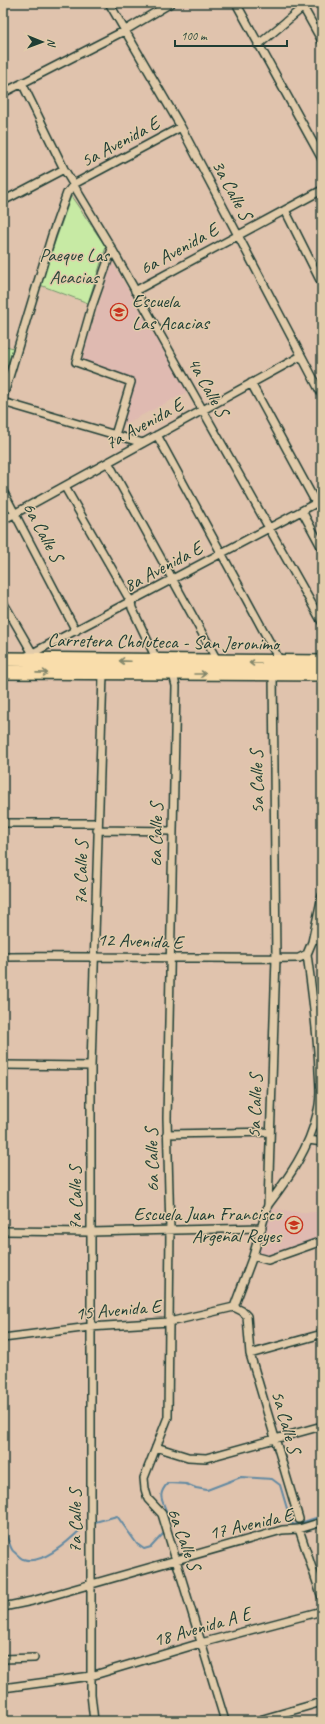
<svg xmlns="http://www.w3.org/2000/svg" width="325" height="1724" font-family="Caveat,sans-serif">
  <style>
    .built { fill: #dfbab1 }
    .green { fill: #c7eaa4; stroke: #73946c }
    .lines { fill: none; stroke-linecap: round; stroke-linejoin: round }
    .stream { stroke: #638aa2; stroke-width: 2 }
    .street-casing { stroke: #1f3d34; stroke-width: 10 }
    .highway-casing { stroke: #1f3d34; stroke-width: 16 }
    .street { stroke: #e1cbaa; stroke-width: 7 }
    .highway { stroke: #f9ddab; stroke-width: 13 }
    .oneway { stroke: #81856a }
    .labels { text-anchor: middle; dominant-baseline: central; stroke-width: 3; stroke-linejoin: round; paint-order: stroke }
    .street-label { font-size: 19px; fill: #1f3d34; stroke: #e1cbaa }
    .park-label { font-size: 19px; fill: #27463a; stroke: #e1cbaa }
    .poi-label { font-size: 19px; fill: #1f3d34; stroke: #e1cbaa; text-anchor: start }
  </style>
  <rect width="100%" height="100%" fill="#e0c3ad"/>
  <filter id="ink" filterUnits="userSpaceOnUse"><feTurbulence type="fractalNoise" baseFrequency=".025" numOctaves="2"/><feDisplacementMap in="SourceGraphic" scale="8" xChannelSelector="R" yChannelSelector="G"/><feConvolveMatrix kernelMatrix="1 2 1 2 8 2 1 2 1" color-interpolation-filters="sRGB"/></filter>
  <g filter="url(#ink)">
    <!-- built -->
    <path class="built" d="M112,262l75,130 -66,34 15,-45 -55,-19z
      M322,1184v53l-52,20 -12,-4 13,-45 29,5 16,-1 -1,-27z"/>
    <!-- green -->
    <path class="green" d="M71,196l35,51 -18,56 -48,-18z
      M3,345l10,3 -10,31z"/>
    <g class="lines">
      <!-- stream -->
      <path class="stream" d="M95,1522l22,-6 20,28 7,5 7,-2 12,-13
        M168,1522c0,-19 -15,-23 0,-39l18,1 10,4 11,2 34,-13 31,2 8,6 11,37 3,3 28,-9
        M3,1529c5,7 6,17 10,22 3,2 7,7 10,8 19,7 48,-20 60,-32"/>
      <defs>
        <path id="street" d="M109,3l72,124 141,268
          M236,3l86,156
          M303,7l19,34
          M258,45l50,-42
          M22,83l42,86 48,80 210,373
          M3,93l121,-62 47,-28
          M3,201l61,-32
          M285,210l37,74
          M112,249l-20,57 -16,56 55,20 -16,53
          M135,291l187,-101
          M251,383l65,120
          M3,397l49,-162 15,-42 7,-9 107,-57
          M3,402l140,41
          M157,435l124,228
          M108,462l110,200
          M65,487l66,115 1,6 22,46 6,8
          M3,491l73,140
          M302,511l20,37
          M3,520l298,-164
          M3,602l30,52
          M27,656l295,-156
          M173,674l3,12 -9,432 3,112 -2,187 -24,61 1,11 3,10 14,15 63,207
          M3,823h95
          M97,830l75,1
          M313,940l9,-2
          M3,957c99,-1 197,2 296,1l8,-4 5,-12 10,-46
          M3,1065l88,1
          M167,1134l103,-2
          M309,1140l13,2
          M268,1205c21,-28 41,-56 49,-91 4,-13 3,-28 2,-42 -1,-40 -7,-79 -12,-118
          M3,1231l88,1 171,-4
          M253,1256l15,4 54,-19
          M234,1307l19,-51 15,-51 8,-247 -3,-284
          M234,1307l8,4 5,5 3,38 49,165
          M3,1338l87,-11 79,-5 65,-15
          M250,1354l72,-20
          M156,1447l32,10 18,1 116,-32
          M299,1529l23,69
          M3,1607l29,-6 250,-71 17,-1 23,-7
          M3,1659l31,-1
          M3,1688l88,-12 110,-33 121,-32
          M94,1721l-3,-27v-628l12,-392
          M256,1721l66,-19"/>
        <path id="highway" d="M3,659l319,3
          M3,672l319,2"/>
      </defs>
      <!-- street casing -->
      <use href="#street" class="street-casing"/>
      <!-- highway casing -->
      <use href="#highway" class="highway-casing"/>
      <!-- street -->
      <use href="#street" class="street"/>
      <!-- highway -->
      <use href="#highway" class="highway"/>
    </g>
    <!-- one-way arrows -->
    <defs><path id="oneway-shaft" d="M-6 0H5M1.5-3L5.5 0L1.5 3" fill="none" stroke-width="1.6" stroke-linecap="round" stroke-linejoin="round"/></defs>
    <g class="oneway">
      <use href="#oneway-shaft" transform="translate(125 661) rotate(-178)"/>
      <use href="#oneway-shaft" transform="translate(255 663) rotate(-180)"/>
      <use href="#oneway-shaft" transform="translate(42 673) rotate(1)"/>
      <use href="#oneway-shaft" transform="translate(200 674)"/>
    </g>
  </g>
  <!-- icons -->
  <defs>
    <symbol id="school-ring" viewBox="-11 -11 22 22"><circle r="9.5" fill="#e1cbaa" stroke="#c8321e" stroke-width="1.5"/><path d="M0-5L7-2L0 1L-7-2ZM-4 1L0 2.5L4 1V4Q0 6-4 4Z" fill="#c8321e"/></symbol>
  </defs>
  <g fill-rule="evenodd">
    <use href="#school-ring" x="109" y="302" width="20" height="20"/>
    <use href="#school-ring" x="284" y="1215" width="20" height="20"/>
  </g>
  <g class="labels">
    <!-- street labels -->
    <g class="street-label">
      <text transform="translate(120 142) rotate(-28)">5a Avenida E</text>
      <text transform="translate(232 190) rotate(62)">3a Calle S</text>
      <text transform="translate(179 249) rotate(-29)">6a Avenida E</text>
      <text transform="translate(208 387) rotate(61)">4a Calle S</text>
      <text transform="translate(144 424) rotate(-29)">7a Avenida E</text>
      <text transform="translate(43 532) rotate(62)">6a Calle S</text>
      <text transform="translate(163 567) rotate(-28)">8a Avenida E</text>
      <text transform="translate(163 642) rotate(1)">Carretera Choluteca - San Jeronimo</text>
      <text transform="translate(257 782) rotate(-91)">5a Calle S</text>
      <text transform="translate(156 835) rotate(-89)">6a Calle S</text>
      <text transform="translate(81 873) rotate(-89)">7a Calle S</text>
      <text transform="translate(140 941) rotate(2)">12 Avenida E</text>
      <text transform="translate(255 1106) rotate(-88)">5a Calle S</text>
      <text transform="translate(152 1160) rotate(-91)">6a Calle S</text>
      <text transform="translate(75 1198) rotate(-90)">7a Calle S</text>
      <text transform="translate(118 1310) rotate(-5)">15 Avenida E</text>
      <text transform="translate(286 1422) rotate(74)">5a Calle S</text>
      <text transform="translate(75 1521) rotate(-90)">7a Calle S</text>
      <text transform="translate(251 1524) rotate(-13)">17 Avenida E</text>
      <text transform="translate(184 1539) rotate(70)">6a Calle S</text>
      <text transform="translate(202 1627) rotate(-16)">18 Avenida A E</text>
    </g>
    <!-- park labels -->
    <g class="park-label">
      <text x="74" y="255">Paeque Las<tspan x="74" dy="22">Acacias</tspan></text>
    </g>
    <!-- poi labels -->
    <g class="poi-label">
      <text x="132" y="301">Escuela<tspan x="132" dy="22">Las Acacias</tspan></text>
      <text x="281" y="1214" text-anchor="end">Escuela Juan Francisco<tspan x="281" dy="22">Argeñal Reyes</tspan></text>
    </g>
  </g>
  <!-- margin -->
  <rect width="325" height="1724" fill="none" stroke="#e1cbaa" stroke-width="16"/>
  <rect x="8" y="8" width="309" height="1708" fill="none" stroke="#1f3d34" stroke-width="1.5" filter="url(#ink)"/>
  <!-- north arrow -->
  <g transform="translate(42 42) rotate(91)" stroke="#e1cbaa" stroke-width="3" paint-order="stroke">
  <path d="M0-3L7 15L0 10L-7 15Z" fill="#1f3d34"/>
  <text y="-6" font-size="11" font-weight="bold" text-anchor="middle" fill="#1f3d34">N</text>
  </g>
  <!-- scale -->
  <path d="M175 40v6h112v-6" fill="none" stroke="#1f3d34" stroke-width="2"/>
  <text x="181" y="40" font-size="12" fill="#1f3d34" stroke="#e1cbaa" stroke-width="3" paint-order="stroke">100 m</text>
</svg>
